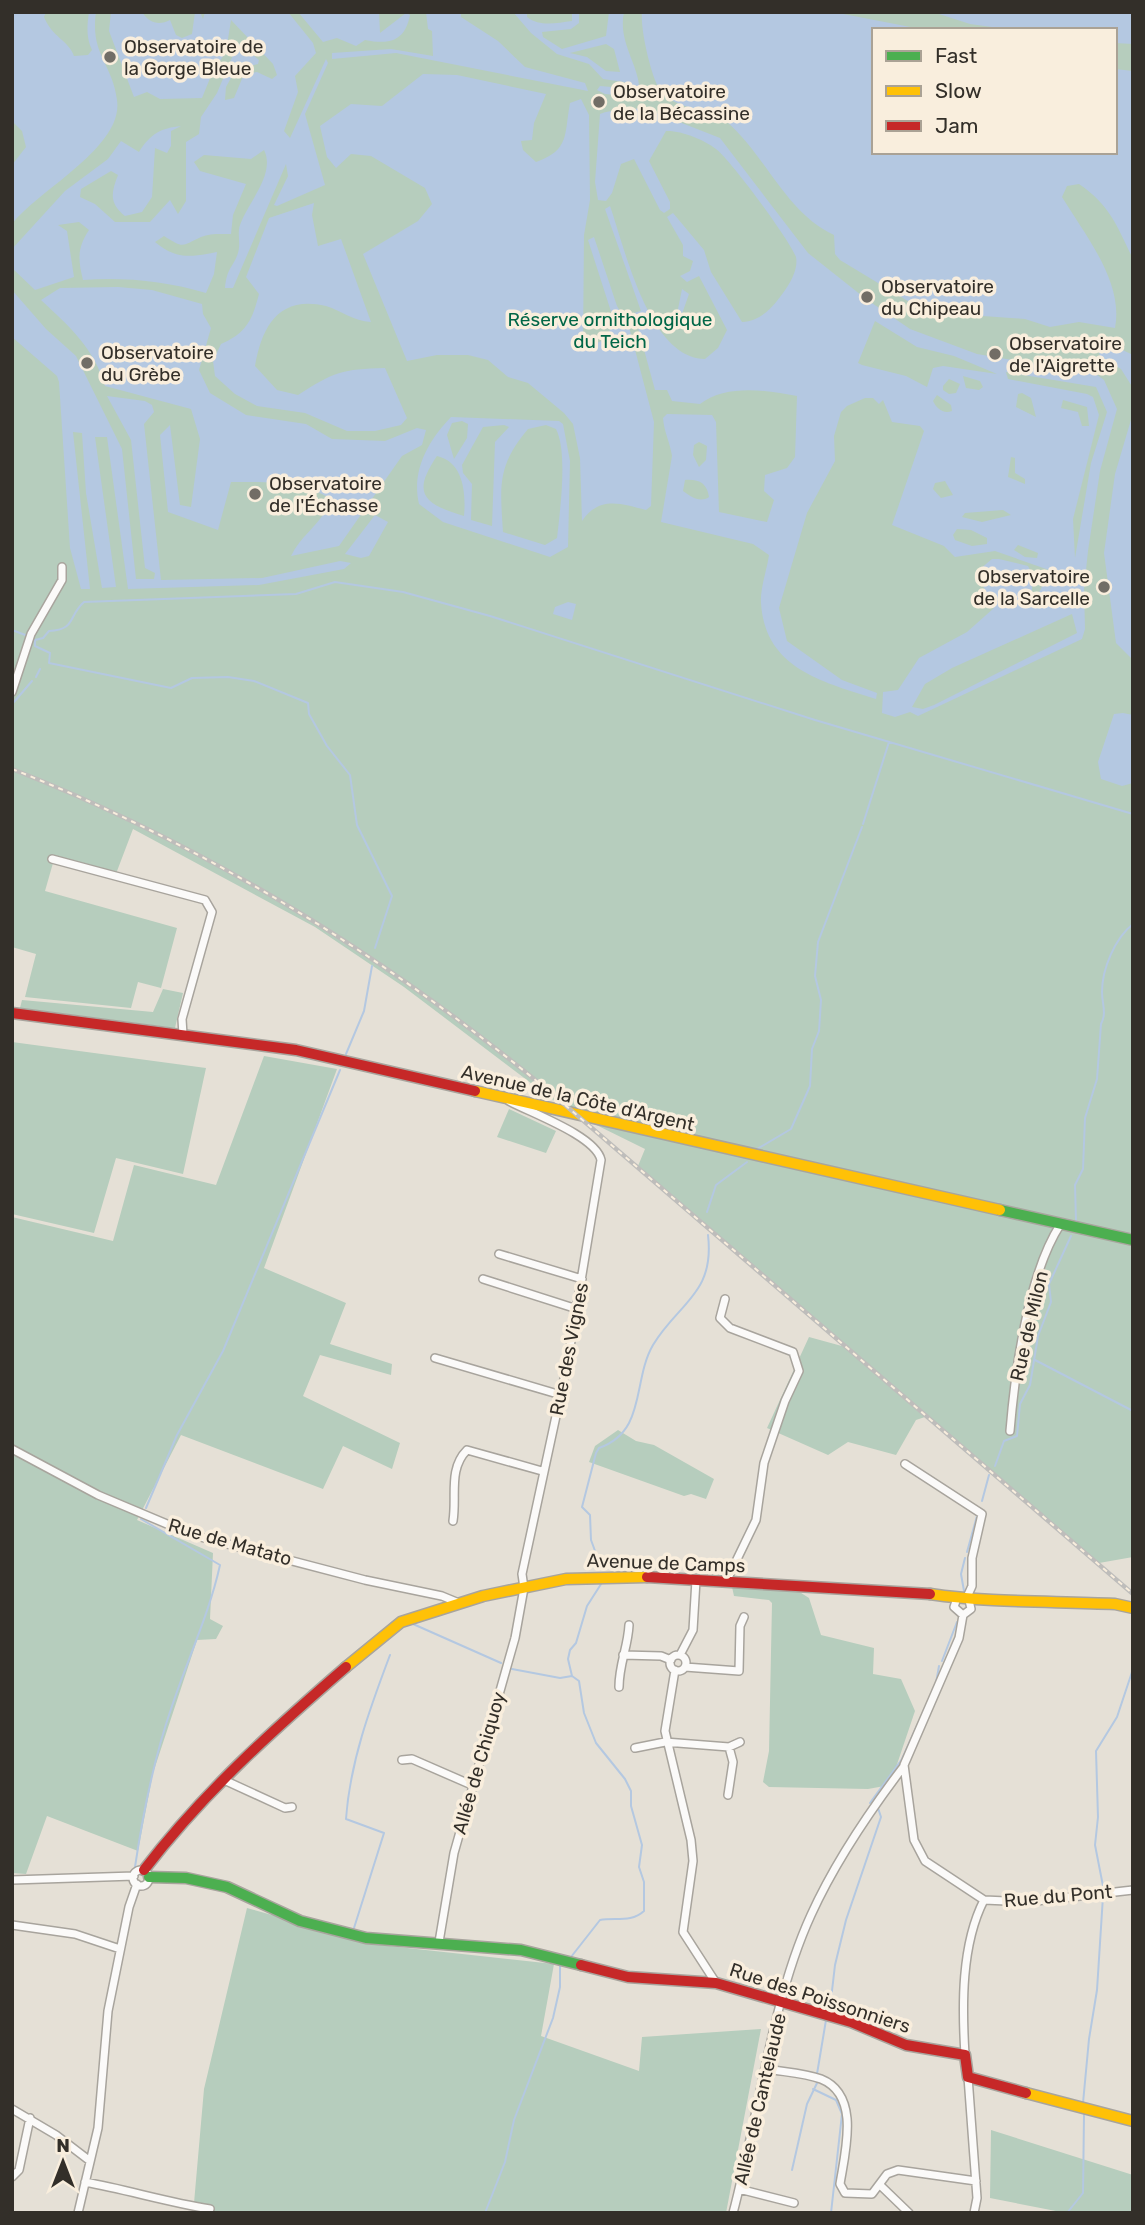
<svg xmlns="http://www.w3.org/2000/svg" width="1145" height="2225" font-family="Rubik,sans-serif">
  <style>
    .green { fill: #b6cdbd; fill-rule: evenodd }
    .water { fill: #b4c8e1; fill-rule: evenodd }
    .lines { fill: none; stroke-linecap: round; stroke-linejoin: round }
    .stream { stroke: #b4c8e1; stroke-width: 2 }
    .street-casing { stroke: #a8a49d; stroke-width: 10 }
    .fast-casing { stroke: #a8a49d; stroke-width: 13 }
    .slow-casing { stroke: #a8a49d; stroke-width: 13 }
    .jam-casing { stroke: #a8a49d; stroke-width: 13 }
    .street { stroke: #fbfaf9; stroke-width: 7 }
    .fast { stroke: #4caf50; stroke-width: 10 }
    .slow { stroke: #ffc107; stroke-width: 10 }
    .jam { stroke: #c62828; stroke-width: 10 }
    .rail-casing { stroke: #bebdbb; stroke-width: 4.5 }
    .rail { stroke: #f9eedd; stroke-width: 2; stroke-dasharray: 5; stroke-linecap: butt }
    .poi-dot { fill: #716d66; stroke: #f9eedd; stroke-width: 2.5 }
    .labels { text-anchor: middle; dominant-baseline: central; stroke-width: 7; stroke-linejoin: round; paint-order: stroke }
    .poi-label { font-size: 19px; fill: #332f29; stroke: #f9eedd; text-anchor: start }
    .park-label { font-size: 19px; fill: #016647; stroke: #f9eedd }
    .street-label { font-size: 19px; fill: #332f29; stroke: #f9eedd }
  </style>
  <rect width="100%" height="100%" fill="#e5e0d6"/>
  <!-- green -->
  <path class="green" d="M12,12h1121v1545l-34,6 -171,-147 -12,4 -20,35 -48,-13 -20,13 -61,-27 42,-91 40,11 -211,-182 7,-17 -77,-38 -164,-124 -89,-60 -182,-98 -19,50 -61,-16 -8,28 132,37 -16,60 -23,-6 -7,26 -106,-11 11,-43 -24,-7zM874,30h241v122h-241z
    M163,989l20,4 -8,35 -155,-20 2,-8 131,12z
    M12,1042l194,26 -23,106 -67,-16 -22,75 -82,-19z
    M264,1056l73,13 -73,199 82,35 -16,41 62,20 -1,11 -71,-20 -17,41 97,47 -8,26 -49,-23 -20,43 -142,-54 -44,85 76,33 -3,66 13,7 -7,13 -19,1 -44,133 -15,78 -91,-35 -21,58 -14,-1v-656l101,24 21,-76 82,20z
    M509,1109l47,22 -10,22 -49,-16z
    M618,1430l18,11 18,4 60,34 -8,20 -15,-5 -7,2 -95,-34 6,-16z
    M732,1587l66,4 11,7 12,37 53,13 -1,26 28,5 14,32 -25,74 -22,4 -99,-2 -6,-5 6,-31 3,-148 -3,-3 -35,-4z
    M247,1908l133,37 174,19 -13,72 98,35 3,-34 119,-8 -35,184h-517l1,-7 -16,-3 10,-114z
    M991,2130l142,45v38h-67l-76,-15z"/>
  <!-- water -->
  <path class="water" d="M12,12h34l-2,5c8,20 25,24 30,39l14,-1 4,-5c-6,-13 -5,-24 -3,-38h7c-6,43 16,50 21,88 7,47 -79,90 -105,124v-59l14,-18 -4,-16 -10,-10z
    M111,12h31c7,11 17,14 28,8l6,15 6,3 10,-4 3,-22h5l3,7 2,-7h83l25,31 3,10 -21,23 3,16 -14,39 6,7 36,-79 2,4 -23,51 20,71 -48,21 -3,-1 14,-29 -2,-12 -53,124h-8c2,-21 8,-20 13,-35 3,-9 -1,-19 2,-28 8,-23 36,-51 24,-75l-13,9 -47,-4 -10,7 6,9 46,13 -13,31 -2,19c-9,0 -21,-1 -30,3 -20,9 -16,12 -37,-1l-9,6c21,18 37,15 62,10l-3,22 -8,19c-40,-12 -82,-16 -123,-13 -5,-20 -6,-32 6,-50l-10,-8 -21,3 9,6 7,46 -39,13 -23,-22v-19l53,-58 43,-32 13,-18 18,11c11,-18 22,-24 42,-26l-10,5v15l-4,7 -12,-5 -3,49 -10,15 -17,4c-16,-13 -14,-23 -7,-41l-7,-4 -30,18 -1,8 15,7 20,18h35l20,-22 8,14 8,-13v-59l13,-8 2,-17 16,-24 21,-50 21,17 -1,4 -22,5 -10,18 -1,13 9,-2 10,-24 13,-2 15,7 5,-4 -4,-11 -42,-44 -5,32 -13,19 -11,27 -42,1 -13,-7 -13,5 -25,-66z
    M298,12h81l1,21 26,-20 4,2c-5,26 -20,30 -45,25l-9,6 -19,-8 -14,4z
    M426,12h35v5l37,24 27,26 60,16 3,8 -192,-38 -64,6v-6l59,-4 42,7 -1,-25 -4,-2z
    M513,12h14v5c13,10 29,6 45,4v-9h7v11l-8,6 -29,3 1,5 19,12 44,-13 3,-24h15c-7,33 19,56 15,85l-34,-3 -8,-4 3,-4 34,3 -10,-7 -21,-3 -14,-15 -32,-10 -26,-21zM606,44l8,5 6,23 -14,-1 -19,-14 -17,-4z
    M642,12h191l93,18h-52v122h241v-83l18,2v188c-16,-33 -23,-54 -54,-75l-12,2 -5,11c23,38 62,85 53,131l-36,-6 -29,5 -25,-8 -99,-7 -86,-52 -5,-6 -1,-19c-48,-22 -68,-79 -107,-113 -18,-15 -51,-11 -67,-32 -9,-13 -20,-62 -18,-78z
    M903,12h230v32l-18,-1v-13h-101l-44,-6 -31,-10z
    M423,74l34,1 89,19 -12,29 -2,17 -11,1 2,9 13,12c34,-12 28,-27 34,-59l11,-4 8,16 1,85 -6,35 -1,109 17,-2 15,-18 -27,-84 6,-3 23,69 12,21 25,95 -3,84 -5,4c-26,-7 -47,-14 -64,11l-2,-63 -7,-34 -9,-11 -36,-30 -20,-6 -20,-17 -20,-5h-31l-30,6 -44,-107 55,-33 14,-17 -7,-16 -54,-32 -20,-2 -15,14 -9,-11 -7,-31 31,-22 31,2z
    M641,107l79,31 88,115 58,46 44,30 67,25 119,20 8,6 13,29 -17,62 -12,80 -4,38 1,40 -3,10 -164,77 -8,-4 -15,5 -13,-4 1,-21 15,-2 21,-32 48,-26 27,-24 -12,-24 -2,-15 12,-10h7l29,7 4,8v22l8,-5 9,-21 -54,-19 -40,6 -11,-11 -52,-21 32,-94 -4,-5 -28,-4 -9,-22 -4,4 -6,-6h-8l-18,8 -6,6 -7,24 1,25 -28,52 -28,95 8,33 55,39 35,13 -1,6c-53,-17 -111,-30 -115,-96 -1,-15 6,-33 8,-48l-16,-11 -92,-22 11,-66c-2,-14 -8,-24 -9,-38l4,-4 45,1 4,7 3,90 48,10 7,-22 -10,-9 1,-16 22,-7 8,-11 2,-61c-31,-6 -71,-12 -97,8l-28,-3 -5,-11h-12l-21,-77 7,-2 -36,-102 5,-3c15,43 39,152 95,153l13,-11 9,-18 -28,-54 -12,6 -7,-6 10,-5 3,-10 -10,-5v-11l-16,-28 6,-4 31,37 7,22 31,50c16,-1 26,-10 35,-21 9,-11 22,-29 19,-44 -5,-15 -66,-98 -80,-108 -11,-9 -36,-19 -50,-18l-17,30 21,41v7l-6,4 -4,-3 -26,-51 -13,5 -9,29 -6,8 -8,-1 -3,-18 5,-68c13,-6 27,0 41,-7zM875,321l42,26 37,9 43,18 -54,-8 -10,2 -6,19 -21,-11 -44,-11 -4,-2zM1006,372l90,15 11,25 -16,51 -16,95 -2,-39 26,-104 -6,-18 -6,-3 -79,-15zM963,376l17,5 3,6 -4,3 -13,-2zM949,379l11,5 -4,9 -7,1 -6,-4v-4zM1022,393l9,5 5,19 -20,-10 2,-13zM937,395l14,10 1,6c-9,3 -15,-2 -19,-10zM1063,400l24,7 2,19h-7l-4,-14 -17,-4zM699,442l8,4 -1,14 -7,7 -6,-12 1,-10zM1011,457l4,1v15l10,6v5l-17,-7zM685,480c14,-1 22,3 24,17 -9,6 -18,0 -26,-6zM945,481l8,14 -12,3 -8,-9 2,-6zM1003,510l8,5 -29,7 -20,-5 3,-4zM957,529l14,1 16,8v6l-15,2 -17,-6 -2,-5zM1018,545l20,8 -1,5 -12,-1 -11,-7zM1072,614l5,19 -143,72 -11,4 -11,-2 13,-23 27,-16z
    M314,203l-2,12 6,31 23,-7 30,83c-18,-1 -29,-11 -45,-16 -47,-11 -64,20 -71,60l22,24 21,5c36,-23 44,-26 87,-27l22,50 -6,7 -26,6h-28l-42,-18 -48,-7 -22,-12 -20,-18 -2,-15 8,-17c25,-11 31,-23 38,-50l-13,-17 23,-59z
    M118,287l34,3 50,14 1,10 8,14 -12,42 11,23 36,22 60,9 26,15 53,2 32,-13 9,2 -4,15 -20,11 -63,90 -48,10c11,-23 31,-31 40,-57 -28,-18 -67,-17 -100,-17l-13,48 -50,-18 -8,-77 10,-10 10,80 11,2 9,-68 -9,-30 -86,-23c-11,-38 -35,-59 -64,-86l19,-12z
    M682,289l7,5 -12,34 -3,1z
    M12,290l34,39 30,27 46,93 14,130h18l1,-6 -10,-5 -14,-128 -24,-44 38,5 7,4 2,7 -10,12 17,156 101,-2 78,-17 11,2 -7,6 -85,16 -131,4 -21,-152h-12l21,150 -14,1 -16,-95 -4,-60 -9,-1 17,157h-9l-11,-41 -11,-166 -2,-6 -45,-39z
    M1110,344l23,11v33l-12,-19 -21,-13 -3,-11z
    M1133,413v247l-17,-17 -12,-90 11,-79z
    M451,417l108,4 4,3 7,37 -2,86 -18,10 -107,-35 -24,-18c-8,-34 10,-64 32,-87zM462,421l6,3 -1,14 -13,21 -7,-24 5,-12zM504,425l5,2 -14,15 -3,84 -21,-6 1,-36 -9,-11 -1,-8 21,-38zM546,425l10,4c12,23 4,82 1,109l-12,7 -42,-13c-3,-47 -6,-66 25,-103zM437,456c27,6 29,38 27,60 -40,-12 -53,-22 -27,-60z
    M375,515l13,7 -19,34 -8,2 -16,-4z
    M568,602l8,2 -4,16 -19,-6 2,-7z
    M1123,713l10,2v68l-11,3 -21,-7 -3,-17 16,-48z"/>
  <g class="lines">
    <!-- stream -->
    <path class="stream" d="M12,630l16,6
      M35,640l8,-2 6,-7c27,-1 19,-15 35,-29l212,-8 39,-12 68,10 87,24 325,104 318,94
      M35,640v6l15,7 -1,10 122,25 21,-10 36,-1 26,4 54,22 1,11 18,32 23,29 7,50 35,71 -17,52
      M36,677l4,-8
      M14,702l18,-21
      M863,824l26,-82
      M346,1054l18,-43 8,-45
      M757,1149l34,-20 19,-43 2,-37 7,-18 2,-31 -6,-24 3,-34 44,-115
      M707,1212l9,-27 31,-23
      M1076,1221l-1,-36 8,-16 2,-51 12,-39 4,-55c6,-11 1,-20 1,-32 0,-23 13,-54 31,-68
      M1035,1360l98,51
      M995,1466l9,-25 13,-5 3,-32 10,-19 8,-49 13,-34 -2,-18 22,-48
      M982,1501l7,-26
      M146,1508l31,-73 46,-84 117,-281
      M967,1552l10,-36
      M601,1567l-10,-27 -1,-25 -8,-8 14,-54 3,-5c48,-17 33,-67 54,-103 25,-42 62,-51 55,-110
      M964,1591l-3,-17 4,-16
      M413,1624l88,39
      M942,1661l15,-39
      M512,1669l48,9 12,-2
      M936,1683l3,-17
      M870,1803l32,-44 23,-51
      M135,1867c8,-54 18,-106 36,-158 16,-49 38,-94 49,-144l-79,-46
      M1103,1886l-8,-41 3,-28 -2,-66 21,-34 16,-48
      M354,1928l30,-95 -38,-14c4,-57 24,-111 44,-164
      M571,1957l29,-37c15,-3 31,3 44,-9v-29l-5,-15 3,-22 -11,-39v-15l-6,-12 -29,-36 -12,-30 -5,-32 -7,-5 -4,-17 2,-9 6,-7 11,-37 16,-25
      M830,2008l5,-43 11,-45 35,-103 -3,-9
      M817,2074l9,-54
      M813,2089l23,11 6,14 -11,99
      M1083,2103l6,-64 8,-49 6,-94
      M792,2170l15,-66 11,-23
      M485,2213l20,-51 9,-42 39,-102 7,-31v-21
      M1067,2213l16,-20 1,-78"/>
    <defs>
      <path id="street" d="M12,692l19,-58 31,-54v-13
        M52,859l153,41 7,12 -30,107 1,16
        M499,1254l83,25
        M483,1279l94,30
        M725,1299l-5,19 10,10 63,24 6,19 -14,30 -21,62 -8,57 -30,62
        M435,1358l126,37
        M1010,1431c5,-60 18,-156 50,-206
        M12,1449l86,46 95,40 172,45 77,16 17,7
        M905,1464l77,50 -10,44v28l-5,11
        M453,1521c4,-25 -5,-52 14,-71l75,21
        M957,1598l-3,9 9,8 8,-6 -2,-9
        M963,1615l-4,23 -55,127 10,75 11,21 59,39c-23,45 -22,106 -19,155
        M623,1655l38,1 10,4
        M680,1655l13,-25 3,-50
        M670 1663a8 8 0 1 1 16 0a8 8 0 1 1-16 0Z
        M685,1667l54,4 1,-45 4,-9
        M675,1670l-10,61 26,109 2,21 -10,71 33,51
        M619,1687c0,-23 9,-40 10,-62
        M635,1748l30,-6 64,5 11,-5
        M402,1760l10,-1 62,27
        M224,1780l61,28 7,-1
        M728,1795l5,-33 -4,-15
        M133 1878a8 8 0 1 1 16 0a8 8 0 1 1-16 0Z
        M12,1880l122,-4
        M984,1900l43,2 106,-12
        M12,1925l63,9 45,15
        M439,1942l15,-89 61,-215 9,-50 -2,-14 45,-209 34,-205c-5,-24 -70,-47 -92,-59
        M767,2069c17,3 38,4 54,10 40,16 24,73 19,105l5,9 27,1 15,-20 11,-4 78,11
        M968,2077l9,121 -3,15
        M12,2109l44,26 34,26
        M12,2177l7,-7 11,-52
        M85,2182c43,8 82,20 125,27
        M880,2185l29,28
        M739,2189l55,14
        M78,2213l20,-85 10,-117 21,-104 8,-23
        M733,2213c25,-94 38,-211 78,-298 24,-53 58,-103 93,-149"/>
      <path id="fast" d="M1000,1210l133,30
        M149,1877l37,1 41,9 73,34 66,17 155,12 60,15"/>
      <path id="slow" d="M475,1091l525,119
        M930,1594c60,9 123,7 185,10l18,4
        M346,1667l55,-45 82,-26 83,-17 81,-2
        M1026,2093l107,28"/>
      <path id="jam" d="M12,1013l284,37 179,41
        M647,1577l283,17
        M144,1870c59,-77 129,-140 202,-203
        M581,1965l47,12 88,6 135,39 55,23 59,10 3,22 58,16"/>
    </defs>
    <!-- street casing -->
    <use href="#street" class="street-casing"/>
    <!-- fast casing -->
    <use href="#fast" class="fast-casing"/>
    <!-- slow casing -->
    <use href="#slow" class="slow-casing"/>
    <!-- jam casing -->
    <use href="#jam" class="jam-casing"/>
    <!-- street -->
    <use href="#street" class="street"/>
    <!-- fast -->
    <use href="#fast" class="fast"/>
    <!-- slow -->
    <use href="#slow" class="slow"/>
    <!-- jam -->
    <use href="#jam" class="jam"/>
    <defs>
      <path id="rail" d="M12,769c196,77 377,190 538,323l583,502"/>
    </defs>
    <!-- rail casing -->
    <use href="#rail" class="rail-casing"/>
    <!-- rail -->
    <use href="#rail" class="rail"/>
  </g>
  <!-- markers -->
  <g class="poi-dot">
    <circle cx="110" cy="57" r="7"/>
    <circle cx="599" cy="102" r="7"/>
    <circle cx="867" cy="297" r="7"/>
    <circle cx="995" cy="354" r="7"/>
    <circle cx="87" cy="363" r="7"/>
    <circle cx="255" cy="494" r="7"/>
    <circle cx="1104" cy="587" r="7"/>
  </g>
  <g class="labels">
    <!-- poi labels -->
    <g class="poi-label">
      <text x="124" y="46">Observatoire de<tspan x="124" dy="22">la Gorge Bleue</tspan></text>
      <text x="613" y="91">Observatoire<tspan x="613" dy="22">de la Bécassine</tspan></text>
      <text x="881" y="286">Observatoire<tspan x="881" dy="22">du Chipeau</tspan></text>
      <text x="1009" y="343">Observatoire<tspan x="1009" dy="22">de l'Aigrette</tspan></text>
      <text x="101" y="352">Observatoire<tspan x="101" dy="22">du Grèbe</tspan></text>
      <text x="269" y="483">Observatoire<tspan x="269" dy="22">de l'Échasse</tspan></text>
      <text x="1090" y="576" text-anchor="end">Observatoire<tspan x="1090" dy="22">de la Sarcelle</tspan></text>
    </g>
    <!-- park labels -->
    <g class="park-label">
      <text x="610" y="319">Réserve ornithologique<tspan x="610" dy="22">du Teich</tspan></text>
    </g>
    <!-- street labels -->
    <g class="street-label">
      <text transform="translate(578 1098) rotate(13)">Avenue de la Côte d'Argent</text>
      <text transform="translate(1029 1326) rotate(-77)">Rue de Milon</text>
      <text transform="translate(569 1349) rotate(-79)">Rue des Vignes</text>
      <text transform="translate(230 1542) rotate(16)">Rue de Matato</text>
      <text transform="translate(666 1563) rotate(2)">Avenue de Camps</text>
      <text transform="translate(479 1763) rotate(-74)">Allée de Chiquoy</text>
      <text transform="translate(1058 1896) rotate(-5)">Rue du Pont</text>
      <text transform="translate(820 1998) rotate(18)">Rue des Poissonniers</text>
      <text transform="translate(760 2099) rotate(-77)">Allée de Cantelaude</text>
    </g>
  </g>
  <!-- border -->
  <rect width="1145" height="2225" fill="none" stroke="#332f29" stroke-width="28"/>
  <!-- legend -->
  <rect x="872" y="28" width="245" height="126" fill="#f9eedd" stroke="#aaa295" stroke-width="2"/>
  <rect x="886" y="51" width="35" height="10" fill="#4caf50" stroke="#aaa295" stroke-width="2"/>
  <text x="935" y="63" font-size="21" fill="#332f29">Fast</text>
  <rect x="886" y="86" width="35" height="10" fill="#ffc107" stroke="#aaa295" stroke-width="2"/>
  <text x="935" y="98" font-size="21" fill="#332f29">Slow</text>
  <rect x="886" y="121" width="35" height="10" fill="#c62828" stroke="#aaa295" stroke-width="2"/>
  <text x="935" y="133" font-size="21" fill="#332f29">Jam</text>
  <!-- north arrow -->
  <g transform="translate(63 2162)" stroke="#f9eedd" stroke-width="5" paint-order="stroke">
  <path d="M0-5L12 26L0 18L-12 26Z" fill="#332f29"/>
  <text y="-10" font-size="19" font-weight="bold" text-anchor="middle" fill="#332f29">N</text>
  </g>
</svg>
